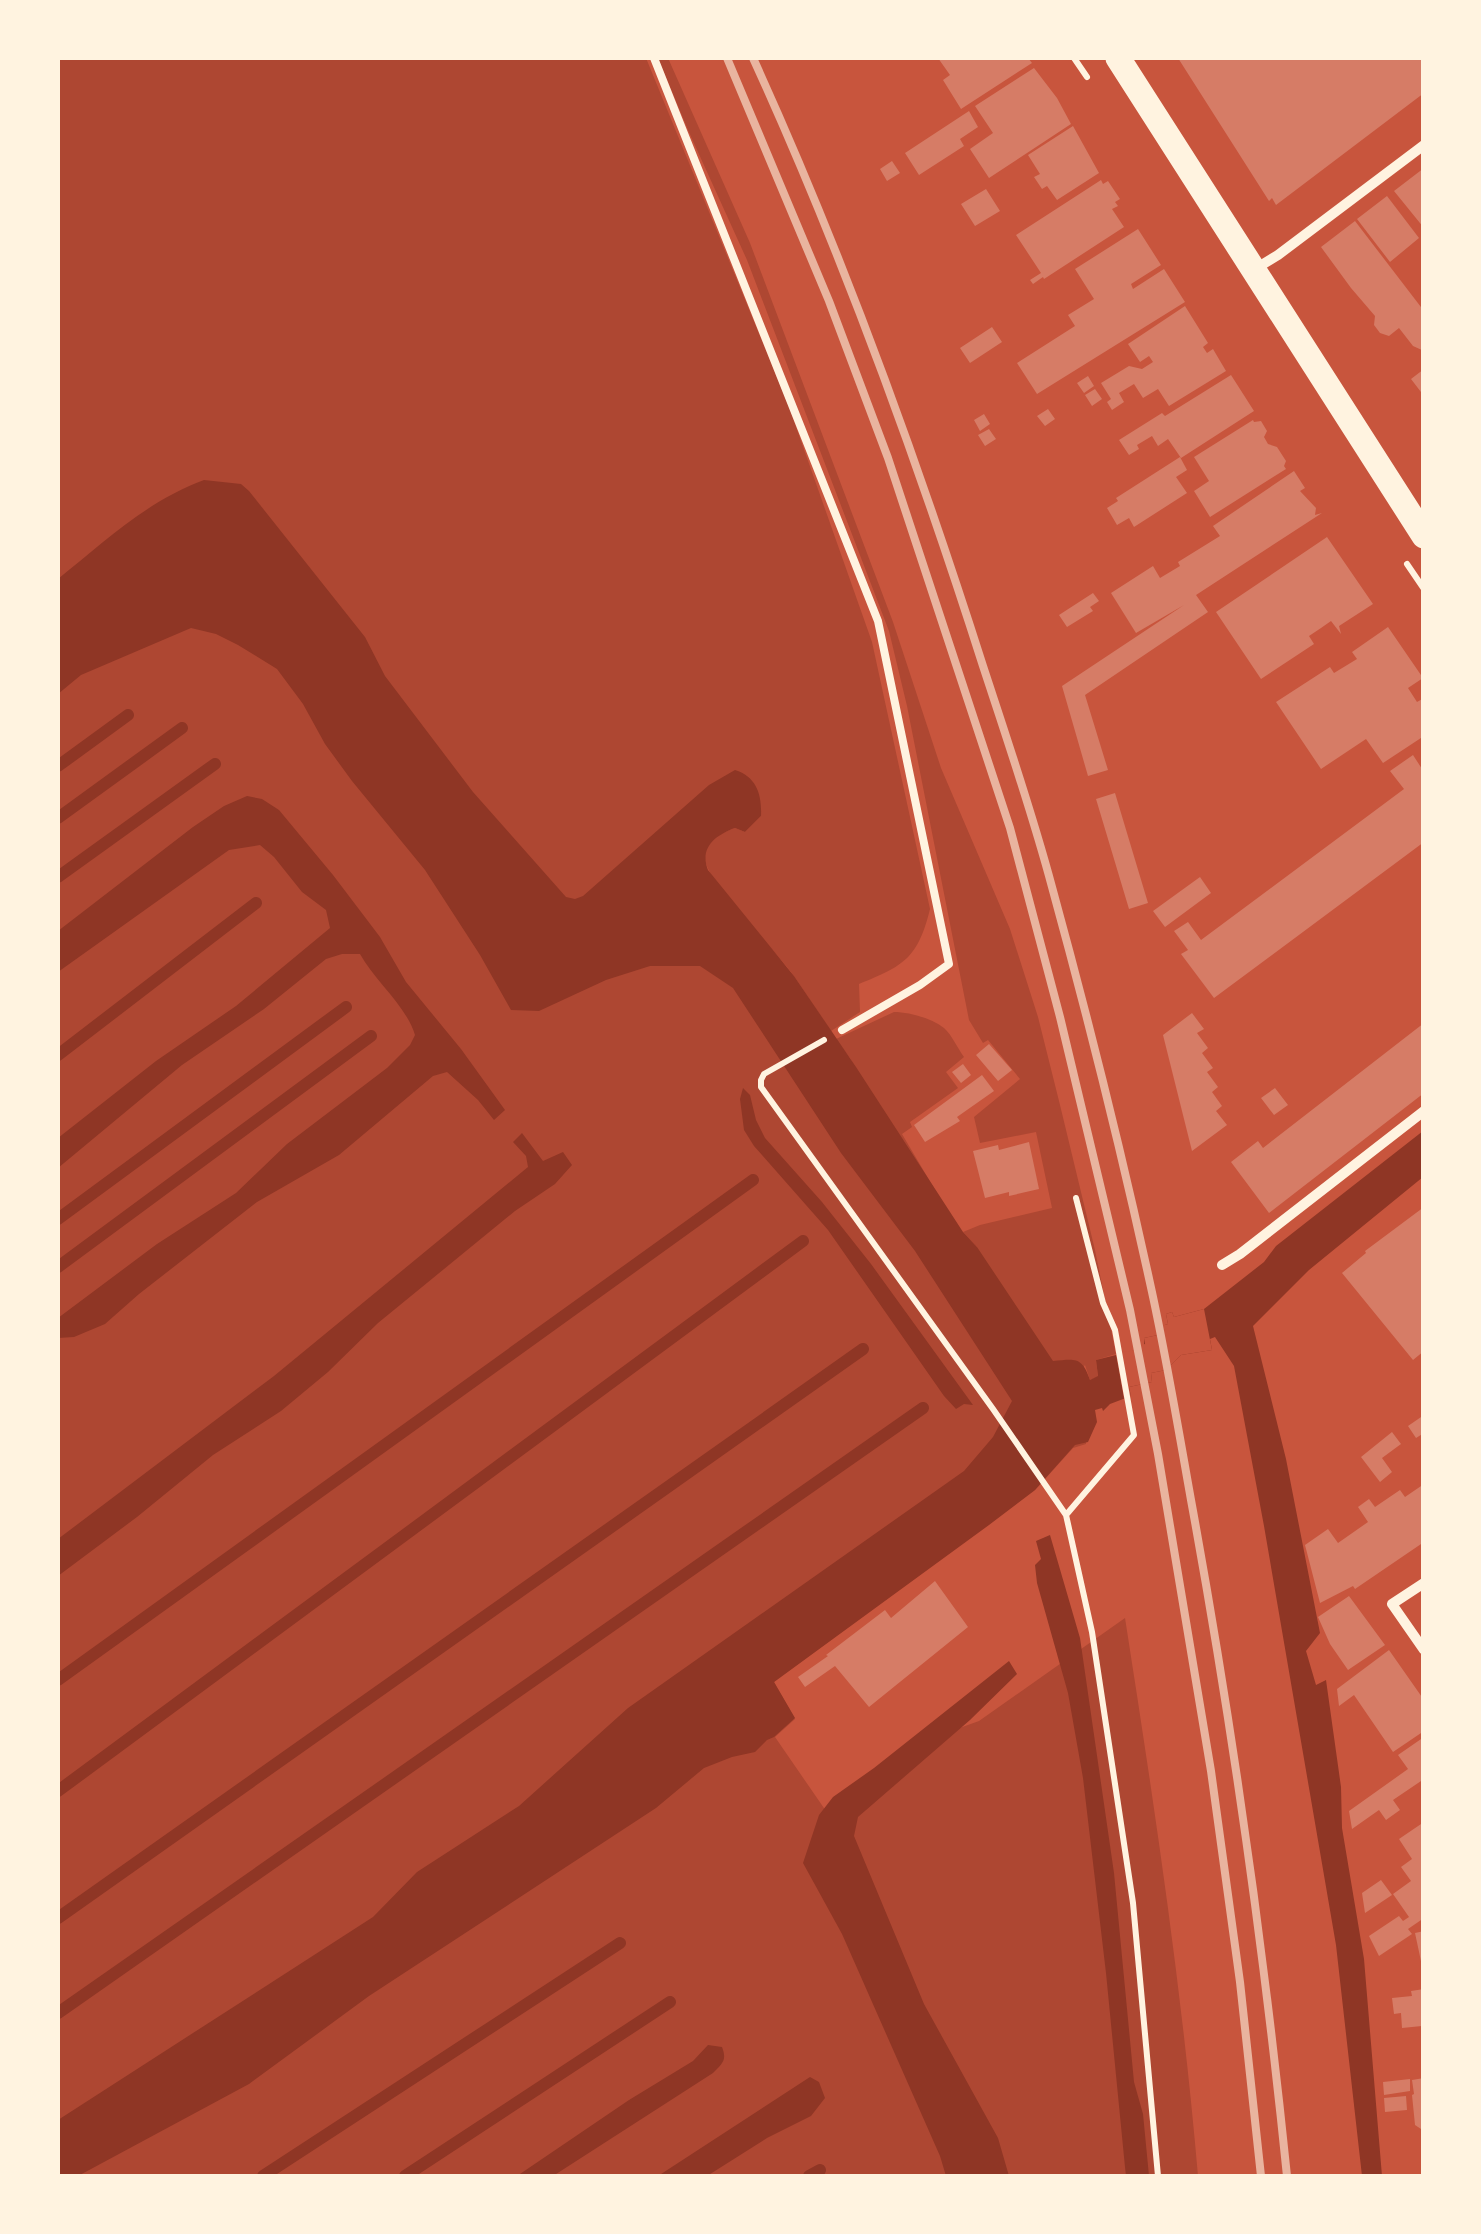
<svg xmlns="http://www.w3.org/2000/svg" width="1481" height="2234" font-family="Jost,sans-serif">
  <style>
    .green { fill: #ae4732 }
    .water { fill: #8f3625 }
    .pier { fill: #c8553d }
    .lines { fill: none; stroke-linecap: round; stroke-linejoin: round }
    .stream { stroke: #8f3625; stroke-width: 12 }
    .building { fill: #d67c66 }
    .path { stroke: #fff3e0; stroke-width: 6 }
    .service { stroke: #fff3e0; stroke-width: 8 }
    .minor { stroke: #fff3e0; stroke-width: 10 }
    .primary { stroke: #fff3e0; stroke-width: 25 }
    .rail { stroke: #e9b49f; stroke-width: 8 }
  </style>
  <rect width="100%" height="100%" fill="#c8553d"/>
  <!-- green -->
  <path class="green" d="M58,58h588l143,349 83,235 58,267c-12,49 -26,57 -71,75l1,28 -29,19c-13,-19 -26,-39 -40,-59 -17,-23 -84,-89 -86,-113 -1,-18 16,-26 30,-31l10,4 16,-16 -150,56 241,189 -16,-22 58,-27c15,0 37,6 50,16 8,7 14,21 20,29l-18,15 12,16 -48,34 2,5 -10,7 69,117 6,-4 -14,-15 17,-7 72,-17 -16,-76 -56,11 -6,-26 46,-38 -32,-39 -5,3 -14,-23 -62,-314 -18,-75 -142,-371 -59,-130 -30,-72h10l82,185 143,379 48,146 69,161 28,88 22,88 35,145 21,104 -20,6 2,17 -8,3 -5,-15 -3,4 4,75 -13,4 -38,42 -261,192 21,37 -20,18 62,90 117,-97 25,-9 146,-103c29,185 57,371 73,558h-1140z"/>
  <!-- water -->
  <path class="water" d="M204,480l37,4 8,7 116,146 20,39 88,116 93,105 9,2 8,-3 126,-111 26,-15c22,7 27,25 26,46l-16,16 -10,-4c-19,7 -36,19 -27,42l86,106 62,91 107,165 14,15 76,114c22,-2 29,-5 37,19l8,-4 -2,-16 40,-10 1,-4 7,-1v-7l14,-3v-5l8,-1 -1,-4 3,-1 -2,-10 6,-2 2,5 30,-8 60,-47 12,-16 147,-115v46l-114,93 -56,56 33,133 34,174 -14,18 10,34 10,-5 15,107 1,41 22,131 18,217h-20l-26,-231 -72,-419 -30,-160 -19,-29 -5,2 2,11 -31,5 -10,10v4l-20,4 1,9 -23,5 2,9 -21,8 -7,7 -1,-3 -7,2 2,12 -9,20 -13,3 -40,45 -46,35 -215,157 21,36 -21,19 -7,3 -12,12 -23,5 -28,11 -48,40 -287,188 -120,88 -171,92h-20v-56l315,-203 44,-45 102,-66 109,-98 336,-237 29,-34 19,-36 -97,-150 -74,-98 -108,-165 -33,-22h-50l-44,14 -67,31 -28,-1 -31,-55 -55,-85 -73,-89 -27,-37 -22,-40 -26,-35 -39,-24 -22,-11 -25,-6 -110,47 -23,19v-115c46,-37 89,-78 146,-99z
    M247,796l15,3 17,11 54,65 47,62 26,45 55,67 44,61 -11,10 -16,-20 -31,-28 -14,4 -94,79 -82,47 -118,92 -34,30 -31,13 -16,1v-20l99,-74 79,-51 51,-49 100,-76 23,-23 5,-10c-8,-28 -40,-54 -55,-81h-18l-16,5 -62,50 -82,56 -124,103v-30l98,-77 80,-55 94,-78 -4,-18 -24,-18 -28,-35 -14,-12 -31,5 -171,122v-41l135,-104 31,-21z
    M743,1088l7,7 6,25 9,18 57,64 49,62 102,141 -9,-1 -8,5 -12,-13 -116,-166 -74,-84 -10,-16 -4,-31z
    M522,1133l21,28 20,-9 9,13 -17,19 -40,27 -137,112 -50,49 -47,39 -68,44 -76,62 -79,59v-37l216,-163 254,-209 -2,-11 -13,-14z
    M1050,1535l30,103 34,235 20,209 9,32 6,62h-23l-1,-9 -19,-194 -23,-195 -15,-85 -31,-110 -2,-18 6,-6 -5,-18z
    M1009,1661l8,13 -47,46 -112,97 -4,19 70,168 74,134 11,38h-63l-6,-20 -98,-222 -39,-71 16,-48 14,-18 41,-29z
    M708,2045l14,2c5,13 1,16 -9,26l-160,103h-36l112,-76 64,-39z
    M810,2077l9,5 6,16 -14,18 -44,22 -60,38h-49z"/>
  <!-- pier -->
  <path class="pier" d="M1204,1309l8,41 -31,5 -10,10v4l-20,4 1,9 -23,5 3,14 -7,3 -10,-55 6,-2 2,5 13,-2 1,-4 8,-2 -1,-6 14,-3v-5l7,-1v-4l3,-1 -2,-10 6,-2 2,5z"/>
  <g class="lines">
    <!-- stream -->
    <path class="stream" d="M58,766l70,-51
      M58,818l124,-90
      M58,877l157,-113
      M58,1055l198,-152
      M58,1219l288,-212
      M58,1267l313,-231
      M58,1680l695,-500
      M58,1791l745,-550
      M58,1918l805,-569
      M58,2013l865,-605
      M263,2176l357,-233
      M405,2176l265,-174
      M809,2176l11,-6"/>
  </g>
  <!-- building -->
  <path class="building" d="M938,58h90l4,5 -71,46 -18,-29 7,-5z
    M1178,58h246v35l-148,112 -4,-7 -3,3z
    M1034,68l23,30 14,26 -82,54 -19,-29 23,-16 -18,-27z
    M969,111l9,16 -18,12 4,7 -45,29 -14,-22z
    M1073,126l26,47 -42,27 -10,-14 -5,3 -8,-12 6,-3 -12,-19z
    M892,161l8,12 -13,8 -7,-12z
    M1424,168v60l-30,-37z
    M1101,180l2,4 5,-3 12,18 -5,3 3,4 -6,3 12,18 -80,52 -1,-2 -10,7 -3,-4 11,-7 -25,-38z
    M986,189l14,22 -25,15 -14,-22z
    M1387,196l32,42 -29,24 -33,-43z
    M1355,221l69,90v40l-11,-5 -14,-18 -10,8 -9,-3 -6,-8 1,-9 -24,-28 -30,-41z
    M1138,229l23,36 -30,19 2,5 31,-20 21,33 -148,92 -20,-31 58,-37 -7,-11 26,-16 -19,-30z
    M1185,306l23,37 -5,4 4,6 6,-4 13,22 -57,35 -11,-17 -15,9 -9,-14 -15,9 5,9 -12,8 -5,-8 4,-3 -10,-16 28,-17 13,3 11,-7 -4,-6 -9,6 -12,-18z
    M992,327l10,15 -32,21 -10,-15z
    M1424,369v27l-13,-17z
    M1231,375l23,36 -73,47 -13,-19 -10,7 -6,-10 -15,9 2,4 -10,6 -10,-15 43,-27 3,3z
    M1088,376l6,10 -10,7 -7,-10z
    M1095,389l7,10 -10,7 -7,-11z
    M1048,409l7,10 -10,7 -8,-10z
    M984,414l6,10 -10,7 -6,-11z
    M1253,420l1,2 7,-1 6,10 -3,6 4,7 9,3 9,14 -2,5 2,3 -76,48 -16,-26 15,-10 -15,-24z
    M989,429l7,10 -11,7 -7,-11z
    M1180,457l7,13 -11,7 11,16 -53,34 -5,-9 -12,7 -10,-17 11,-7 -2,-3z
    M1294,471l11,17 -5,3 16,17 -1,7 7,-2 -126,82 12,17 -123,83 23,75 -20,6 -26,-90 122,-81 -48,28 -25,-40 42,-27 7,12 20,-12 -2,-4 42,-26 -7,-10z
    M1327,537l46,67 -34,22 2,8 -10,-13 -10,7 -12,8 5,8 -53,35 -45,-67z
    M1093,593l6,8 -9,6 3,4 -26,16 -8,-12z
    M1388,627l35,51 -15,10 9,14 7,-4v38l-41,27 -17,-24 -45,30 -45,-67 54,-35 4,6 23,-14 -5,-7z
    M1413,755l11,17v70l-210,156 -33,-44 7,-4 -14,-19 14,-9 13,18 203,-151 -14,-18z
    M1115,793l33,110 -19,6 -33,-110z
    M1200,877l11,16 -46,34 -12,-16z
    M1192,1013l12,16 -7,4 11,15 -6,5 11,15 -6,4 11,15 -6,5 10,14 -6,5 11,14 -35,26 -29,-116z
    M1424,1023v70l-155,120 -38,-51 27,-21 5,7z
    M989,1044l23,26 -14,11 -22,-26z
    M963,1064l8,11 -10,8 -9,-11z
    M982,1075l12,16 -37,26 3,4 -35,21 -11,-17z
    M1275,1088l13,17 -14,10 -13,-17z
    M1029,1142l10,47 -30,7v-4l-24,6 -12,-47 25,-6 1,5z
    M1424,1207v144l-11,9 -71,-87 24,-20 -1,-2z
    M1424,1415v18l-8,5 -8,-12z
    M1392,1432l9,12 -19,14 10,14 -12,10 -19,-25z
    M1424,1484v58l-69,47 -2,-3 -33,17 -15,-58 23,-16 10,14 30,-21 -10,-15 11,-8 6,8 25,-17 5,7z
    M935,1581l33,46 -99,80 -34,-41 -30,21 -7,-10 30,-21 -2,-1 59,-45 6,8z
    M1349,1596l36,49 -37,25 -18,-26 -12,-27z
    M1389,1650l35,50v31l-31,21 -39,-57 -15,11 -2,-17z
    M1424,1737v42l-31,21 7,10 -14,10 -7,-10 -27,19 -3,-18 59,-42 -10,-14z
    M1424,1822v96l-16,11 4,5 -33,22 -10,-20 30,-20 4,5 6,-4 -16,-23 18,-13 -10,-14 11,-8 -13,-20z
    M1381,1880l11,15 -27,18 -3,-20z
    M1424,1931v34l-2,1 -7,-33z
    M1424,1989l-3,22 1,15 -20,2 -1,-15 -7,1 -2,-16 20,-2 -1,-5z
    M1424,2078v53l-9,-6 -3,-30 2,-1 -2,-14z
    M1410,2079v12l-26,4 -1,-13z
    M1406,2096l1,14 -22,2 -1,-14z"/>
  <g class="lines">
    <!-- path -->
    <path class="path" d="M1074,58l13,19
      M1407,564l17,25
      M824,1040l-60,34 -3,6v7l232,322 73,106 26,117 41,271 25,273
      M1066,1515l68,-80 -19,-105 -12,-27 -27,-105"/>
    <!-- service -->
    <path class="service" d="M654,58l224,563 71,343 -29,21 -78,45"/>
    <!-- minor -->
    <path class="minor" d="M1255,269l23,-14 146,-110
      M1222,1265l18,-11 184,-143
      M1424,1583l-32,21 32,46"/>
    <!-- primary -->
    <path class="primary" d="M1118,58l306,478"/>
    <!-- rail -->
    <path class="rail" d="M727,58l102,243 59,157 122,370 50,189 70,293 28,144 53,317 29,211 21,194
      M753,58c90,197 164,401 230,608 24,73 49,146 69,221 36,131 69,263 98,396 16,72 28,144 41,217 41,224 73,450 96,676"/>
  </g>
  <!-- border -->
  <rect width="1481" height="2234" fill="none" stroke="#fff3e0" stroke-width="120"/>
</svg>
